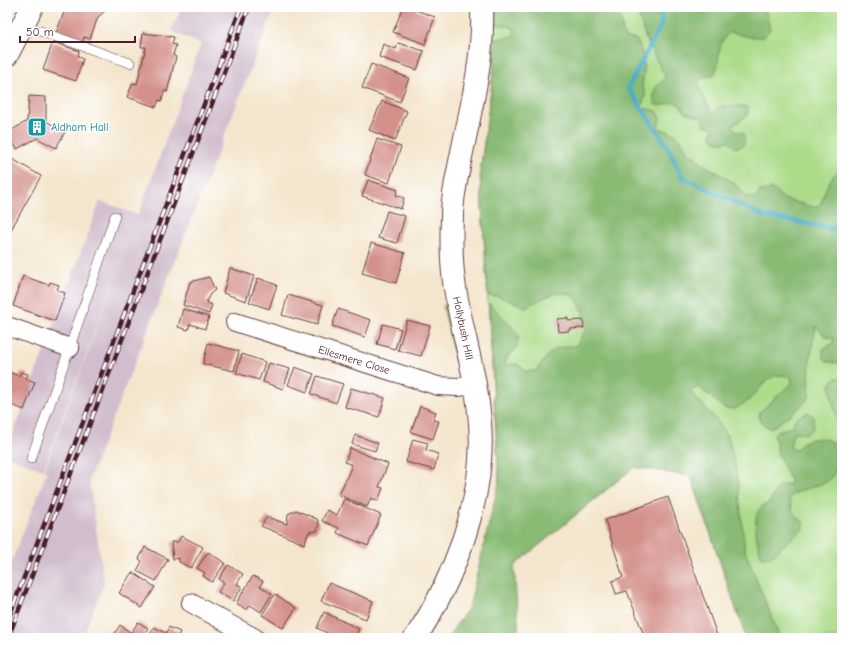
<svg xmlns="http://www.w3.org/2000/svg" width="849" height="645" font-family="'Comic Neue',sans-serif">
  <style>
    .industrial { fill: #d0bdcd }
    .green { fill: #acdb89; stroke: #7b7d5a }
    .forest { fill: #89bb75; stroke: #6a6d50 }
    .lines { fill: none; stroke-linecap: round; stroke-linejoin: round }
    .stream { stroke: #48aec8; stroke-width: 4.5 }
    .building { fill: #d4918c }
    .lane-casing { stroke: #643d43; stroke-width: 10 }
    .street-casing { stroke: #643d43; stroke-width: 20 }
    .primary-casing { stroke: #643d43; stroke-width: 24 }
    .lane { stroke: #fff; stroke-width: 9 }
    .street { stroke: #fff; stroke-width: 18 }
    .primary { stroke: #fff; stroke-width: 22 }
    .rail-casing { stroke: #4a1f2b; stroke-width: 4.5 }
    .rail { stroke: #fff; stroke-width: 3; stroke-dasharray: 9; stroke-linecap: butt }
    .labels { text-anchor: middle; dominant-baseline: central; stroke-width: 3; stroke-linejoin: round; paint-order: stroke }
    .culture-label { font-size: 11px; fill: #0d838f; stroke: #fff; text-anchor: start }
    .street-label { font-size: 11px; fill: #4a1f2b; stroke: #fff }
  </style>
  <rect width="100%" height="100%" fill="#fff"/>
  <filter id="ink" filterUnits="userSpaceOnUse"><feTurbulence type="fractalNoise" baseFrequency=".025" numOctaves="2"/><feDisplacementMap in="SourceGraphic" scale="8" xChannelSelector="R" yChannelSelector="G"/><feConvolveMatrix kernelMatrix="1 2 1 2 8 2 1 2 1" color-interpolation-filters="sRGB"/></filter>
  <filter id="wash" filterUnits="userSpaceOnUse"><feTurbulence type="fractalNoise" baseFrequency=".012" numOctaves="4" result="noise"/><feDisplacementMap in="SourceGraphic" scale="16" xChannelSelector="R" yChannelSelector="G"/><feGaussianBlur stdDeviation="0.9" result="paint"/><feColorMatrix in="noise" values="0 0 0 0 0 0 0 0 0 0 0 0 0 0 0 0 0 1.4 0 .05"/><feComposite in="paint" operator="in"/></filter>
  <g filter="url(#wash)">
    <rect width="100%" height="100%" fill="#f4e6cd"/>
    <!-- industrial -->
    <path class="industrial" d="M182,7h93l-186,472 15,104 -22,55h-75v-65l40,-101 -3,-1 157,-427 -30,-13z
      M100,201l38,14 -95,255 -36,-14v-6z"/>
    <!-- green -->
    <path class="green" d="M495,7h347v631h-96l-55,-162 -57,-9 -94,77 -41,-62 -19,-308 14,-107z
      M445,305l13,55 -3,1 -12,-55z"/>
    <!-- forest -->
    <path class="forest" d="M495,7h119c10,8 6,20 11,31l11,1c8,13 10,31 6,46 7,14 0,12 0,23l15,3 3,8 -2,9c18,5 23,8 30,26 10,3 7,4 15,10 14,10 33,16 41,31l6,3 7,-1 3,-6 13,-2 11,10 29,8 8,-3c3,-12 9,-30 21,-35v194l-14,-1 -5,-5v-8l9,-5 2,-5 -9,-3 -9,-10 -6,33 -1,39 -11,11 -28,20 -8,-6 -3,-7 1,-4 32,-29 -1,-6c-23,-7 -28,10 -42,23 -4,3 -10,6 -14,9l-11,-1 -25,-21 -9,4 26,28 13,20 8,36 8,76 35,87h-34l-55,-162 -57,-9 -120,99 5,72h-72l22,-31 30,-125 -10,-179 20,20 10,14 -4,14 -7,4 -3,10 12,-1 9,7h10c14,-18 14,-25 40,-25l11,-19c-10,-46 -27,-38 -61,-20l-29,-11h-9l-8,-122 14,-107v-27l17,-4 4,-4 -3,-5 -17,-3z
      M636,7h129l5,22 -6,8h-15l-19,-5c-18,16 -6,29 -17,44l-9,1 -6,5c2,12 10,20 14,31l10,-7h21l5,2v7l-16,11 5,6h6l2,7 -2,7 -8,2 -7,-7c-7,2 -12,2 -17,-4l2,-9 -9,-3 -2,-7 -17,-6 -5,-7 -6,-3 -14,4 -5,-2c-4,-12 0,-18 10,-25v-3l-19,-37z
      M835,378h7v49c-8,-14 -11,-28 -12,-43z
      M808,412l6,5 -1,12 -8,5 -10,-2 -3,4 -2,12 5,2c2,-2 6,-6 9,-8 18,-10 42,1 33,23 -1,4 -3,9 -5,12 -7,10 -31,9 -43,21l4,14 11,11 -2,7 -33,28 -8,-2c-4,-14 -13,-49 8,-53l9,-17 12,-2v-4l-12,-26 -4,-20 3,-3 16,-4 1,-7z"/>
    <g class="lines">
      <!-- stream -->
      <path class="stream" d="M662,7l-1,18 -33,63 39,58 15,31 81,39 79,14"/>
    </g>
    <g id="blocks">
      <!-- building -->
      <path class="building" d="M66,7h31l8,4 -7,6 -8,22 -6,-2 -1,5 -27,-9z
        M403,7h14l-1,3 19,7 -10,27 -32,-12z
        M143,33l31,4 -2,7 4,1 -3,10 3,2 -9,35 -3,-1 -2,10 -3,-1 -3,7 -29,-10 6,-14 4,1 9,-37h-5z
        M53,42l26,9 -1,5 5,3 -7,22 -33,-11z
        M398,43l26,8 -7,19 -38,-13 4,-13 13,5z
        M371,64l38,14 -9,24 -38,-14z
        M29,96l17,1v24l19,11 -9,16 -19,-10 -20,11 -10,-16 20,-12z
        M382,101l25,10 -12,30 -26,-11z
        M377,139l24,8 -12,36 -24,-8z
        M9,157l32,19 -34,61v-77z
        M368,180l30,10 -2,5 8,3 -3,11 -39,-13z
        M387,211l18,5 -8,27 -19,-5z
        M371,243l34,10 -9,30 -34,-10z
        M230,268l24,8 -8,25 -23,-8z
        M23,276l26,9 1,-3 9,3 -2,5 8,3 -10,28 -42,-15z
        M209,277l6,13 -5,4 -4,8 6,3 -3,9 -26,-9 7,-23z
        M258,278l19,7 -8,24 -20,-7z
        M288,295l35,10 -6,20 -35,-10z
        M183,309l26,8 -4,12 -15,-5 -2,6 -10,-3z
        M338,309l33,11 -6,17 -33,-11z
        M568,318v3l15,-1 1,8 -15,1v2l-11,1 -1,-13z
        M407,320l23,6 -9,30 -23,-6z
        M383,324l18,5 -6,20 -18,-5z
        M208,343l31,8 -5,20 -31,-7z
        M242,354l23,8 -6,18 -23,-7z
        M269,363l21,6 -7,20 -20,-7z
        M295,367l19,7 -7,18 -19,-7z
        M7,371l12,5 2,-4 7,2 -2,5 9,3 -11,28 -17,-7z
        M317,376l26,8 -7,19 -25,-9z
        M351,388l34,10 -6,19 -34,-10z
        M420,406l16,6 -3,8 6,1 -6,18 -22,-7z
        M355,435l23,8 -3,8 -23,-7z
        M413,439l15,4 -2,7 12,4 -4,16 -28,-8z
        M350,448l38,16 -9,23 4,1 -5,13 -7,-3 -4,9 -28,-12 13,-30 -7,-3z
        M668,497l50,141h-73l-18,-47 -11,3 -4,-13 11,-4 -18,-57z
        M344,499l37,16 -13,31 -31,-13 2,-5 -17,-7 5,-11 10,5z
        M296,510l21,9 2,5 -2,7 -8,1 -5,12 -43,-18 6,-9 20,7 1,-10z
        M181,536l22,11 -12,21 -12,-6v-4l-6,1 -2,-17h7z
        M145,547l23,12 -12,22 -19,-10 5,-10 -3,-2z
        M208,552l17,11 -13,19 -9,-6 2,-3 -8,-5z
        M228,565l15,9 -6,10 5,3 -9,14 -15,-9 6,-9 -5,-4z
        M132,572l23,15 -13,21 -23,-15z
        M253,576l10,5 -3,5 12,8 -11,18 -11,-7 -3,5 -11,-7z
        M329,583l44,18 -7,18 -45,-18z
        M275,594l21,14 -13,20 -21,-13z
        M324,612l35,17 -5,9h-17l-20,-10z
        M138,622l10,6 -6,10h-25l-4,-2 7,-11 11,8z
        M154,627l12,6 3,-6 11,5 -3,6h-29z"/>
    </g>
  </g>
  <g filter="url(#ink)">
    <use href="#blocks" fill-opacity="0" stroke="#643d43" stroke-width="1"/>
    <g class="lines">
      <defs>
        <path id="lane" d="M23,25l107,38
          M31,459l84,-243"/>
        <path id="street" d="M235,322l203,64 20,1 17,-2
          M7,326l63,22
          M191,603l64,35"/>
        <path id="primary" d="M7,55l25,-48
          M415,638c40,-59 71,-144 65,-215 -3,-46 -18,-90 -25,-135 -4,-23 -4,-48 -3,-72 0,-21 6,-43 10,-64 10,-48 22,-96 20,-145"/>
      </defs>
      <!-- lane casing -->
      <use href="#lane" class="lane-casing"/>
      <!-- street casing -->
      <use href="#street" class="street-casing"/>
      <!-- primary casing -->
      <use href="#primary" class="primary-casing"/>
      <!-- lane -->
      <use href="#lane" class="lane"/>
      <!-- street -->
      <use href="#street" class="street"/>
      <!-- primary -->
      <use href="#primary" class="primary"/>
      <defs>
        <path id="rail" d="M7,622l234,-615
          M8,638l241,-631"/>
      </defs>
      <!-- rail casing -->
      <use href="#rail" class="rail-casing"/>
      <!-- rail -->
      <use href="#rail" class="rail"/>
    </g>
  </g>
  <!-- icons -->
  <defs>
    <symbol id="building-square" viewBox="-11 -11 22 22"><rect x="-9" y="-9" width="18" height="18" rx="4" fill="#0f9aa8" stroke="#fff"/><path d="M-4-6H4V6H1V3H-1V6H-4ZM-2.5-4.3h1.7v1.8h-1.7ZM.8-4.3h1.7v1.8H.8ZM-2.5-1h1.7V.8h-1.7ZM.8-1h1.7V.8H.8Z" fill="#fff"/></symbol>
  </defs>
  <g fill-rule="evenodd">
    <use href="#building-square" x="26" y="116" width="22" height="22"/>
  </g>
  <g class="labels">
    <!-- culture labels -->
    <g class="culture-label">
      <text x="51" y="127">Aldham Hall</text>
    </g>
    <!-- street labels -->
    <g class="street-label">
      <text transform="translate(463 328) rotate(78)">Hollybush Hill</text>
      <text transform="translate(354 360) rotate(17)">Ellesmere Close</text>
    </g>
  </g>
  <!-- margin -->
  <rect width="849" height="645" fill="none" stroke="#fff" stroke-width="24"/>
  <!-- scale -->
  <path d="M20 36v6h115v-6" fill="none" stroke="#4a1f2b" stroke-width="2"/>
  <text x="26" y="36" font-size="12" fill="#4a1f2b" stroke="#ffffff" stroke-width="3" paint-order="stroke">50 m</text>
</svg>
